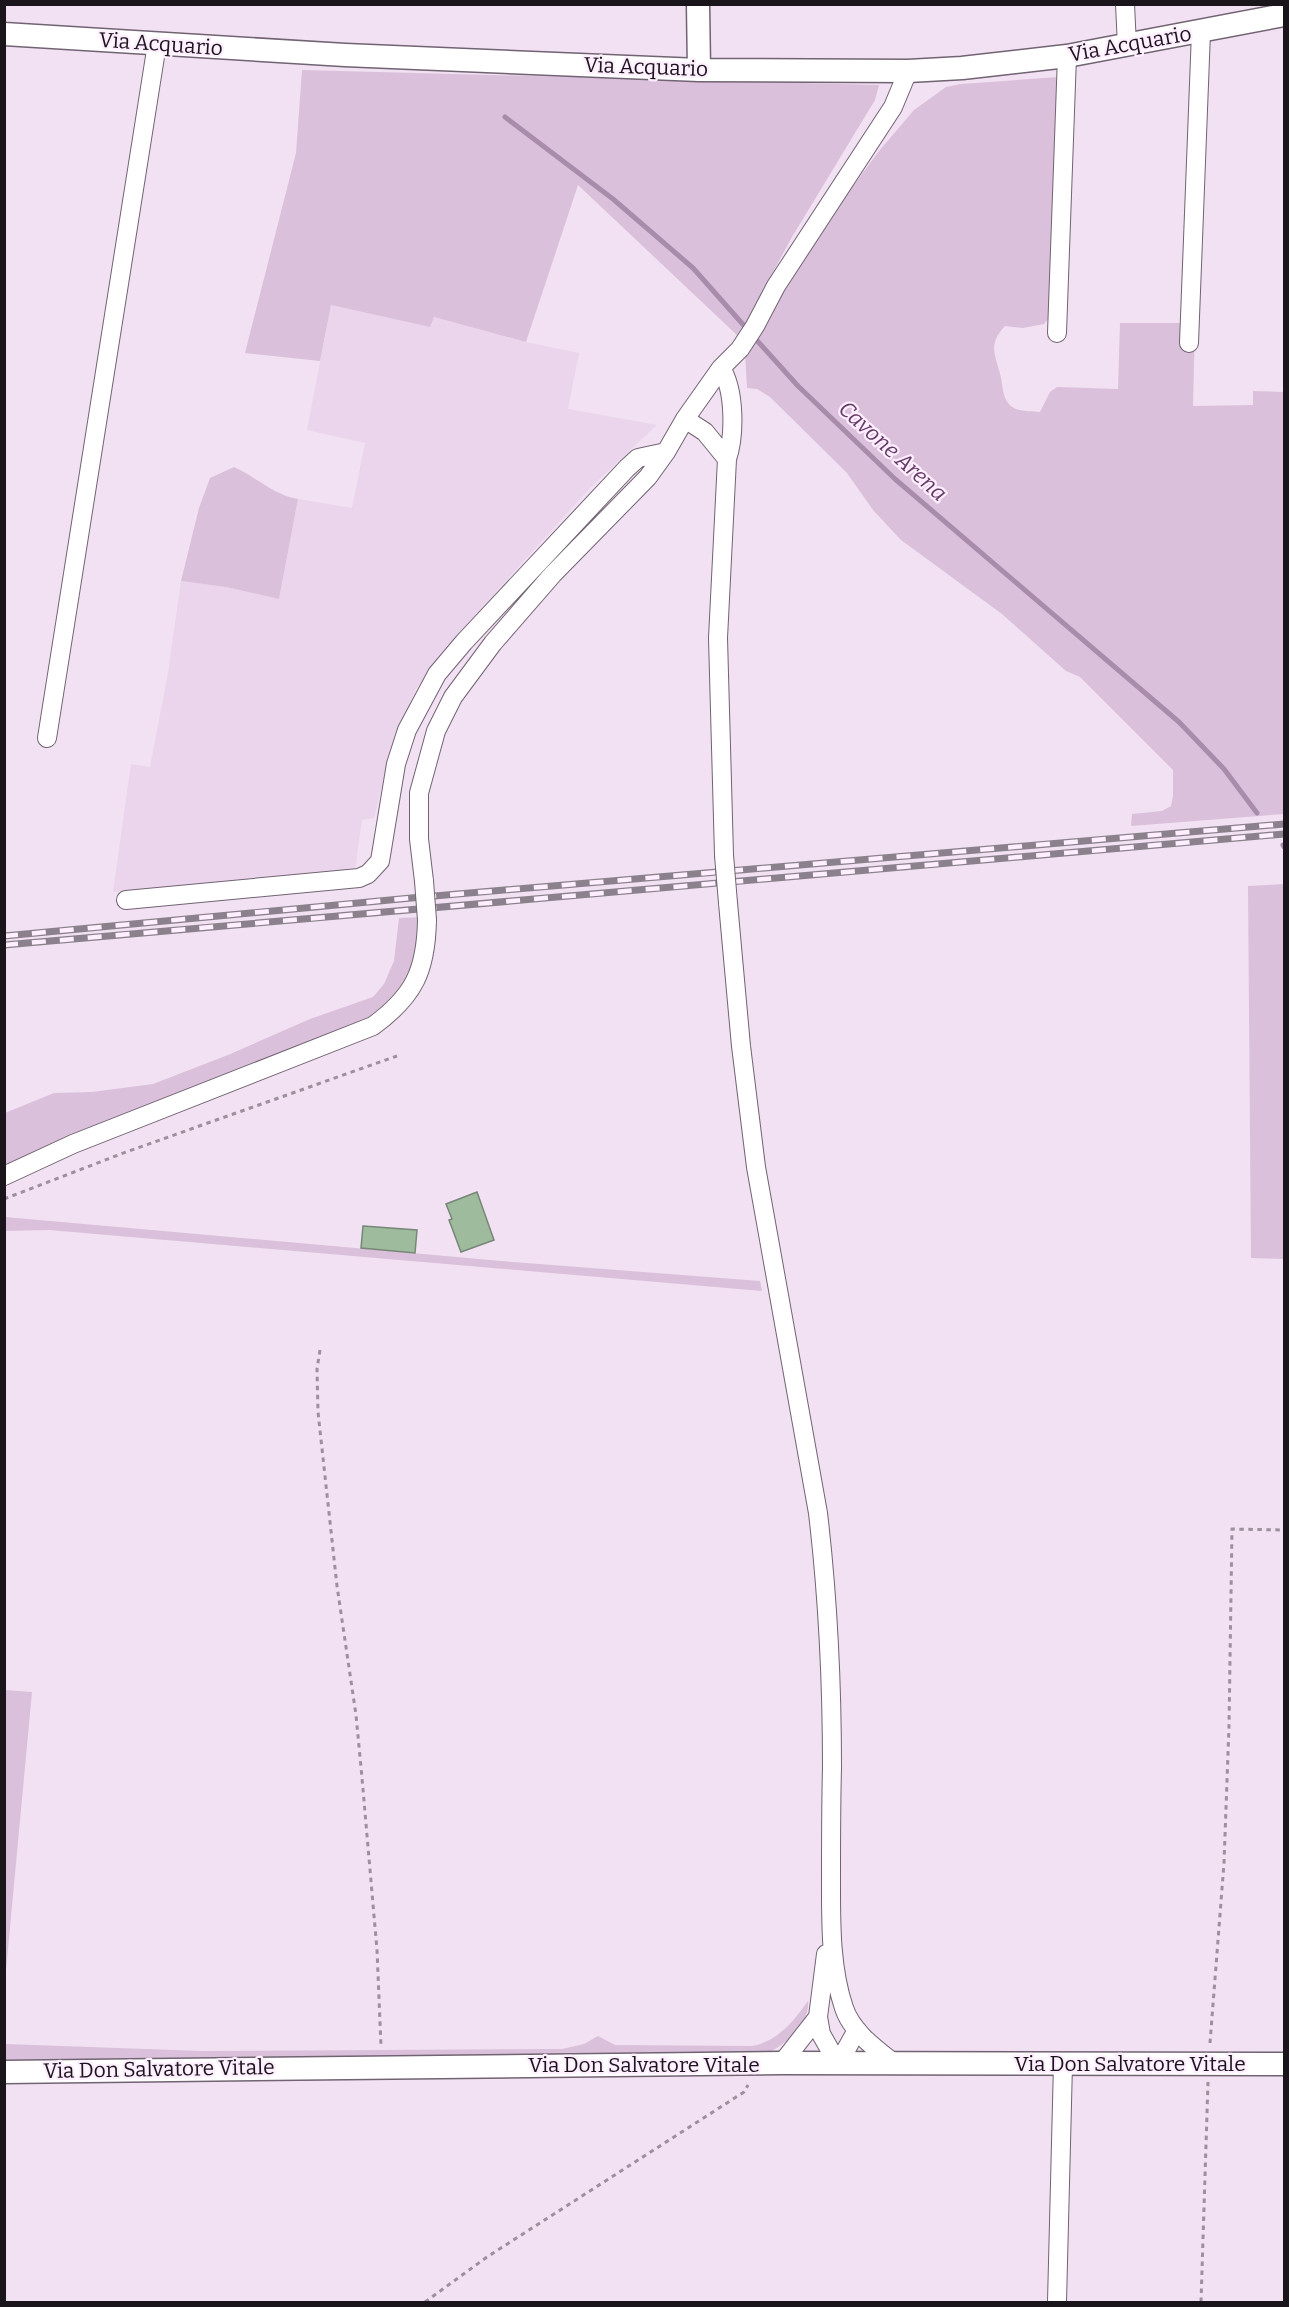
<svg xmlns="http://www.w3.org/2000/svg" width="1289" height="2307" font-family="Bitter,serif">
  <style>
    .built { fill: #ead5ec }
    .green { fill: #dac0db }
    .lines { fill: none; stroke-linecap: round; stroke-linejoin: round }
    .stream { stroke: #a98cab; stroke-width: 5 }
    .building { fill: #9ebc9d; stroke: #778677; stroke-width: 1.5 }
    .minor-casing { stroke: #716372; stroke-width: 20 }
    .tertiary-casing { stroke: #716372; stroke-width: 25 }
    .path { stroke: #9c909d; stroke-width: 3; stroke-dasharray: 4.5 4.5; stroke-linecap: butt }
    .minor { stroke: #fff; stroke-width: 18 }
    .tertiary { stroke: #fff; stroke-width: 22 }
    .rail-casing { stroke: #8b818c; stroke-width: 7 }
    .rail { stroke: #feeeff; stroke-width: 4.5; stroke-dasharray: 14; stroke-linecap: butt }
    .minor-bridge-casing { stroke: #716372; stroke-width: 20; stroke-linecap: butt }
    .minor-bridge { stroke: #fff; stroke-width: 18 }
    .labels { text-anchor: middle; dominant-baseline: central; stroke-width: 4.5; stroke-linejoin: round; paint-order: stroke }
    .street-label { font-size: 21px; fill: #1a151a; stroke: #feeeff }
    .water-label { font-size: 22px; font-style: italic; fill: #633b66; stroke: #feeeff }
  </style>
  <rect width="100%" height="100%" fill="#f1e1f2"/>
  <!-- built -->
  <path class="built" d="M331,305l99,22 3,-10 93,25 53,11 -11,56 89,16 -67,63 -143,158 -31,43 -23,54 -19,75 -12,2 -7,50 -242,22 18,-128 19,3 18,-94 13,-92 45,6 53,12 19,-100 54,9 13,-65 -58,-13z"/>
  <!-- green -->
  <path class="green" d="M302,70l577,15 -4,15 -83,137 -44,81 4,5 -13,14 -161,-152 -52,157 -92,-25 -4,10 -99,-22 -11,56 -75,-8 51,-200z
    M1058,77l-9,241 -5,6 -21,4 -18,-2c-19,20 -8,31 -4,52 2,11 2,22 11,29 7,5 19,4 28,5l10,-20 7,-5 61,2 2,-66h75l-2,83 60,-1v-14l31,1v422l-153,12 1,-12 30,-3 9,-5 2,-10v-26l-93,-93 -14,-6 -64,-57 -101,-74 -28,-30 -26,-37 -77,-76 -13,-8 -10,-1 -2,-36 94,-147 40,-54 35,-41 32,-23 15,-3z
    M234,467c22,10 40,28 64,32l-19,100 -53,-12 -45,-6 18,-73 11,-30z
    M1284,884v375l-33,-1 -3,-372z
    M424,917v10l-20,62 -37,32 -362,144v-52l49,-20 38,-1 61,-8 75,-29 82,-36 63,-22 11,-13 10,-23 5,-43z
    M5,1217l508,45 247,19 2,10 -713,-61 -44,1z
    M5,1690l27,2 -27,289 -1,-291z
    M808,2001c2,22 -20,41 -38,51l-765,9v-17l197,7 360,-2 22,-5 14,-8 17,9 136,1c26,-4 42,-24 57,-45z"/>
  <g class="lines">
    <!-- stream -->
    <path class="stream" d="M505,117l108,82 80,69 54,61
      M753,336l45,50 97,93 284,243 45,47 33,44
      M1283,845l1,2"/>
  </g>
  <!-- building -->
  <path class="building" d="M477,1192l17,48 -33,12 -12,-32 3,-1 -6,-15z
    M363,1226l54,4 -2,23 -54,-5z"/>
  <g class="lines">
    <defs>
      <path id="minor" d="M1125,4l2,42
        M1057,333l10,-277
        M1189,343l12,-311
        M721,368c14,22 14,67 6,91l-9,179 6,217
        M685,419l20,13 22,27
        M47,738l110,-694
        M424,881l-5,-42v-46l17,-62 17,-34 40,-54 60,-69 95,-97 18,-25 19,-33 36,-51 19,-19 15,-23 21,-40 117,-179 15,-36
        M126,900l233,-22 9,-4 12,-13 16,-97 11,-34 30,-56 27,-32 163,-174 11,-10 28,-6
        M728,903l13,143 15,121 62,346c10,85 14,169 14,255 -1,36 -1,73 -1,109 0,43 -1,90 13,131 8,24 32,41 51,56
        M4,1176l69,-32 300,-118c41,-30 53,-55 54,-106
        M818,2017l3,17 17,30
        M782,2063l36,-46 8,-63
        M838,2064l19,-34
        M1057,2302l6,-238"/>
      <path id="tertiary" d="M698,4l1,66
        M4,34l341,21 354,15 209,1 54,-3 105,-12 217,-41
        M4,2072l778,-9 502,1"/>
    </defs>
    <!-- minor casing -->
    <use href="#minor" class="minor-casing"/>
    <!-- tertiary casing -->
    <use href="#tertiary" class="tertiary-casing"/>
    <!-- path -->
    <path class="path" d="M4,1199l122,-47 271,-96
      M320,1350l-3,19 1,43 19,174 19,129 6,63 15,172 4,96
      M1210,2043l14,-180 5,-137 3,-197 52,1
      M425,2302l62,-45 257,-165 4,-7
      M1201,2302l7,-220"/>
    <!-- minor -->
    <use href="#minor" class="minor"/>
    <!-- tertiary -->
    <use href="#tertiary" class="tertiary"/>
    <defs>
      <path id="rail" d="M4,936l407,-38 873,-74
        M4,945l1280,-111"/>
    </defs>
    <!-- rail casing -->
    <use href="#rail" class="rail-casing"/>
    <!-- rail -->
    <use href="#rail" class="rail"/>
    <defs>
      <path id="minor-bridge" d="M724,855l4,48
        M424,881l3,39"/>
    </defs>
    <!-- minor-bridge casing -->
    <use href="#minor-bridge" class="minor-bridge-casing"/>
    <!-- minor-bridge -->
    <use href="#minor-bridge" class="minor-bridge"/>
  </g>
  <g class="labels">
    <!-- street labels -->
    <g class="street-label">
      <text transform="translate(161 44) rotate(4)">Via Acquario</text>
      <text transform="translate(1130 44) rotate(-10)">Via Acquario</text>
      <text transform="translate(646 67) rotate(2)">Via Acquario</text>
      <text x="1130" y="2064">Via Don Salvatore Vitale</text>
      <text x="644" y="2065">Via Don Salvatore Vitale</text>
      <text transform="translate(159 2069) rotate(-1)">Via Don Salvatore Vitale</text>
    </g>
    <!-- water labels -->
    <g class="water-label">
      <text transform="translate(893 451) rotate(42)">Cavone Arena</text>
    </g>
  </g>
  <!-- border -->
  <rect width="1289" height="2307" fill="none" stroke="#1a151a" stroke-width="12"/>
</svg>
